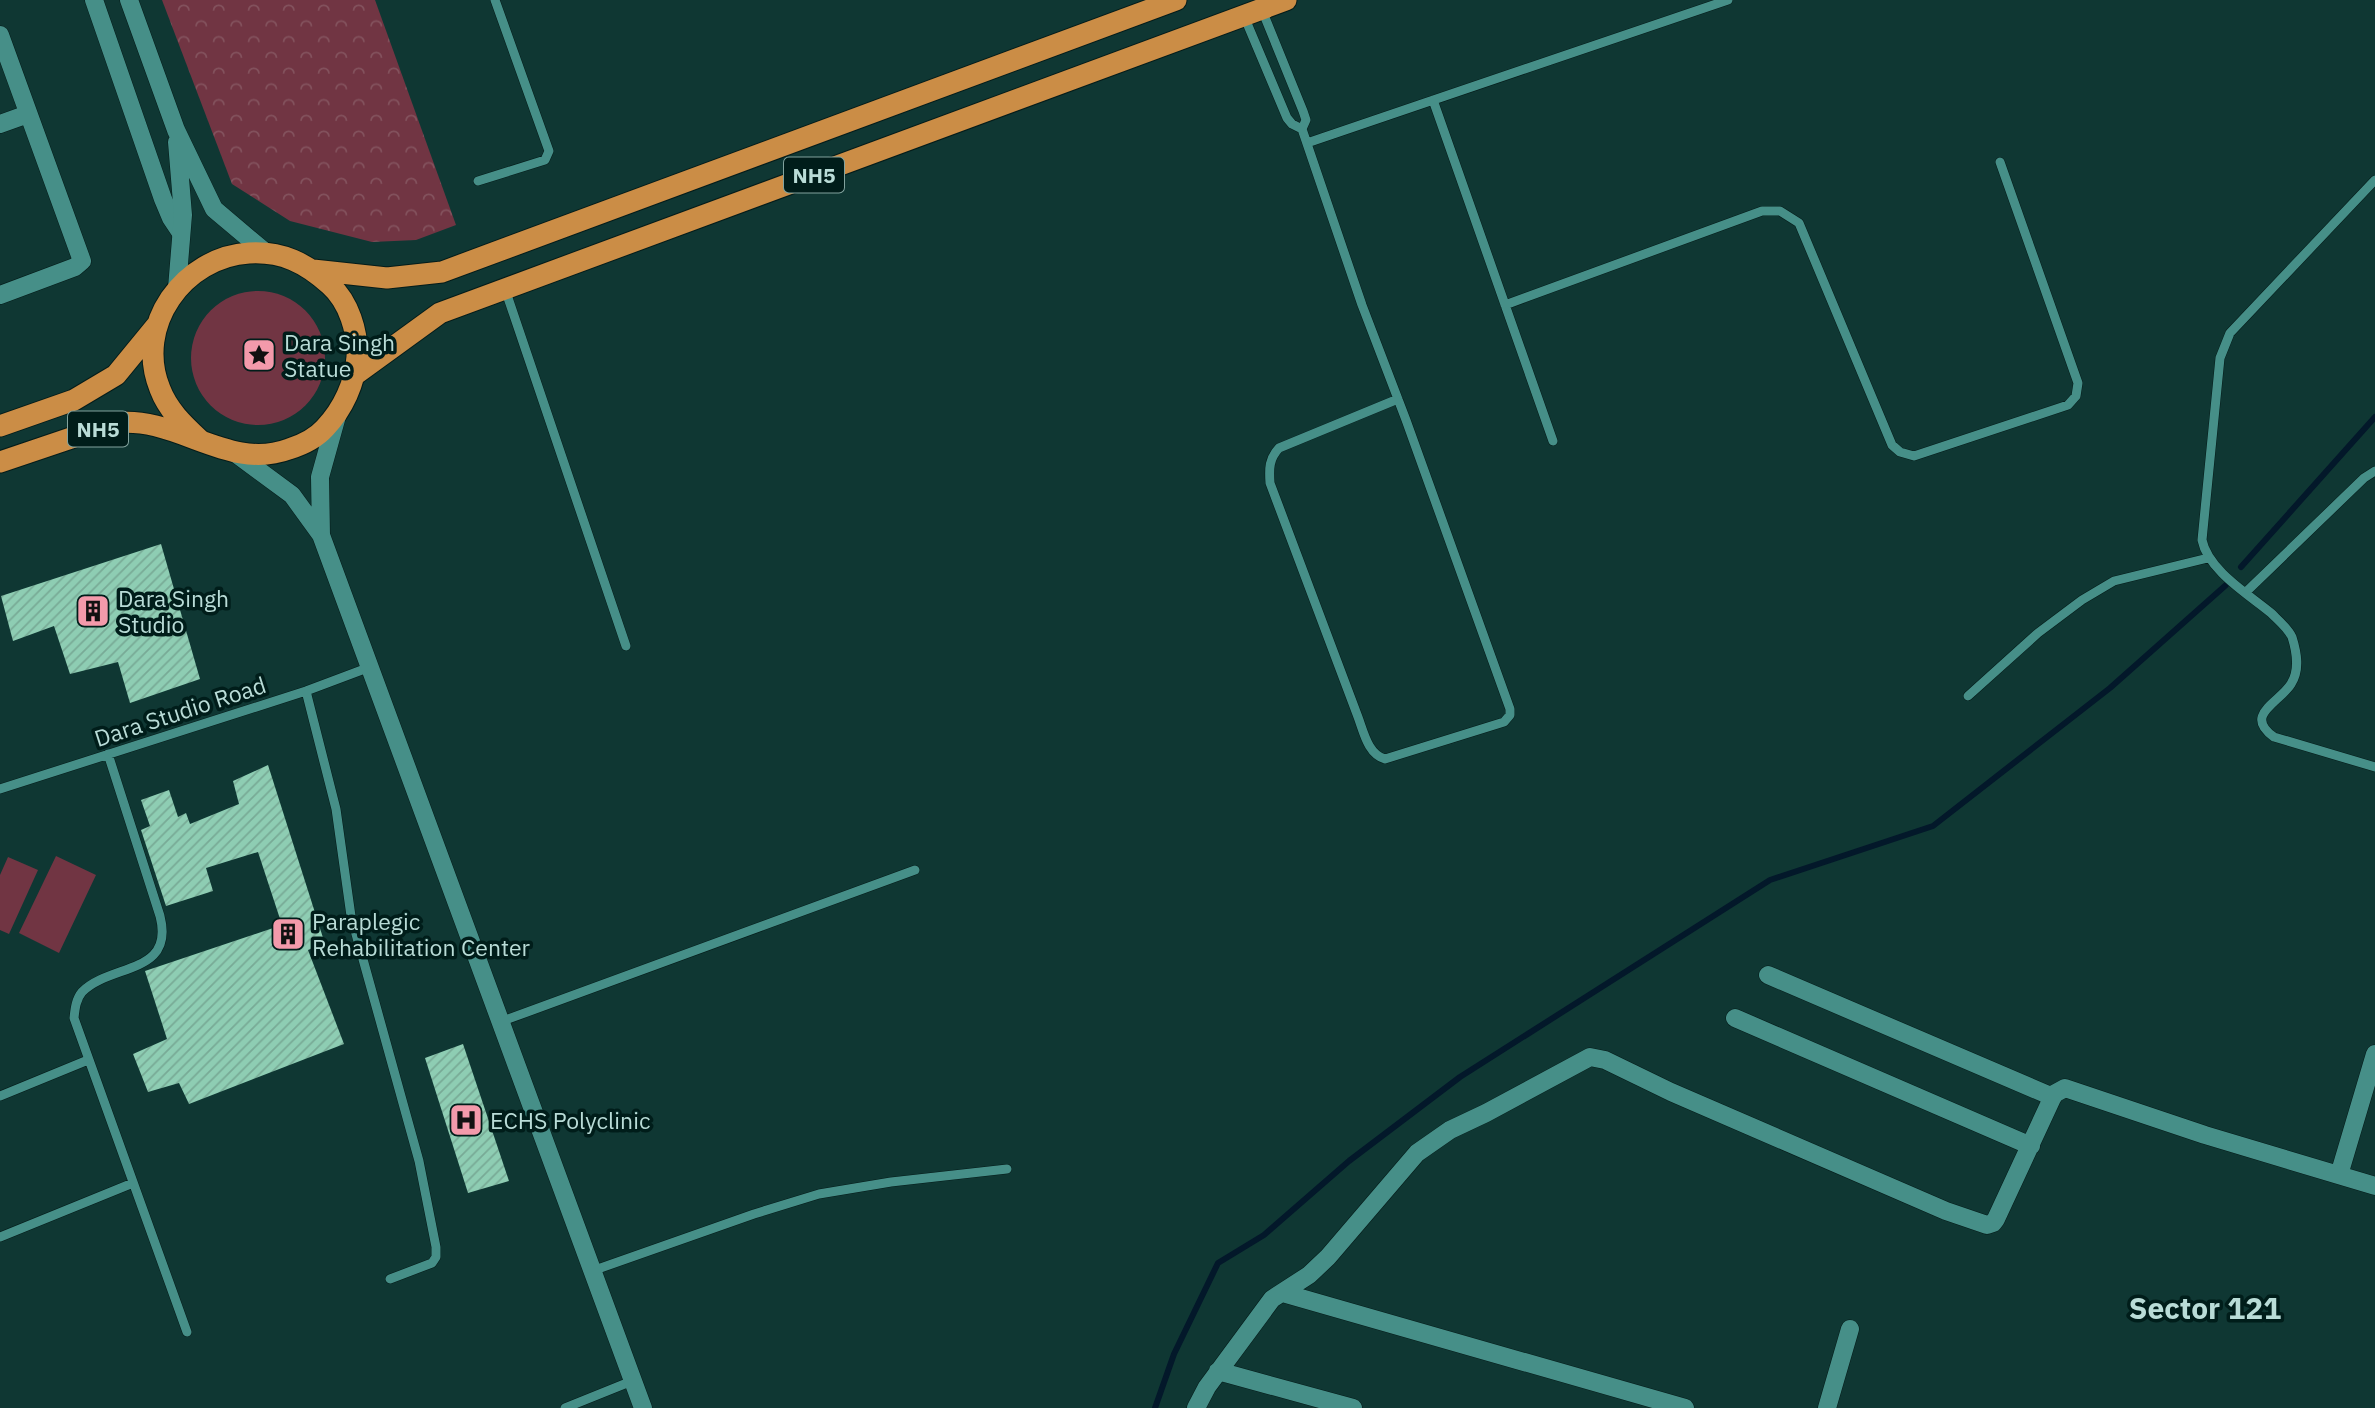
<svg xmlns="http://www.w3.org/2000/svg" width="2375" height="1408" font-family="'IBM Plex Sans',sans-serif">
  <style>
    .park { fill: url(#park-crowns) }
    .garden { fill: #713543 }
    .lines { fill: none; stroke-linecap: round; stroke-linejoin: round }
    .stream { stroke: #03182a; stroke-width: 6 }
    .building { fill: url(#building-hatch) }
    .lane-casing { stroke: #051c1a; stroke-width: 10 }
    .street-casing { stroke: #051c1a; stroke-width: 19 }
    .secondary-casing { stroke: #051c1a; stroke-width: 19 }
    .highway-casing { stroke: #051c1a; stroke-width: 23 }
    .lane { stroke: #468f88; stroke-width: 9 }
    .street { stroke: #468f88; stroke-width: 18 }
    .secondary { stroke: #468f88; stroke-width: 18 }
    .highway { stroke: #cb8d46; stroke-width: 21 }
    .labels { text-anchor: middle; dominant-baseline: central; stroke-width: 7; stroke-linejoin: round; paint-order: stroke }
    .shield { fill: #001d1a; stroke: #82a39e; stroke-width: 2 }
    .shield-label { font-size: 21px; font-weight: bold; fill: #b9dcd7 }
    .poi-label { font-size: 23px; fill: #b9dcd7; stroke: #001d1a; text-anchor: start }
    .street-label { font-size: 23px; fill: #b9dcd7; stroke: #001d1a }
    .district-label { font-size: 30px; font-weight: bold; fill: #b9dcd7; stroke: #001d1a }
  </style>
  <defs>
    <pattern id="park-crowns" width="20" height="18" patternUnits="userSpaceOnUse" patternTransform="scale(1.75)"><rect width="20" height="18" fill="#713543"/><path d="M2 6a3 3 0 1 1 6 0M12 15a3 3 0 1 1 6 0" fill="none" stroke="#83525d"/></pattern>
    <pattern id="building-hatch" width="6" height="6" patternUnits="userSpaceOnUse" patternTransform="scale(1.75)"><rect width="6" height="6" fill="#8ecdb3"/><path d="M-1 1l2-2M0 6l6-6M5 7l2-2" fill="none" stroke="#78aa96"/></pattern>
  </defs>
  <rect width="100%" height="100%" fill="#0f3733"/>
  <!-- park -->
  <path class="park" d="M162,0h213l81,225 -40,15 -44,2 -82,-21 -58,-37z"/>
  <!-- garden -->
  <path class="garden" d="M191 358a67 67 0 1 1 134 0a67 67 0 1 1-134 0Z
    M56,856l40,19 -37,78 -40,-20z
    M8,857l30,13 -29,64 -9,-4v-55z"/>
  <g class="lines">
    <!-- stream -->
    <path class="stream" d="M2241,567l134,-150
      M1155,1408l19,-54 44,-91 46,-28 85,-74 111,-84 310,-197 163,-54 177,-138 116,-103"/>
  </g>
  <!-- building -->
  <path class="building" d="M161,544l39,135 -70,24 -12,-41 -48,12 -16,-48 -41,15 -12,-45z
    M268,765l57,179 -17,6 36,94 -155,60 -10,-21 -31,9 -15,-38 34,-15 -22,-68 137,-46 -24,-73 -52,16 7,23 -47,15 -25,-76 9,-4 -9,-26 28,-10 9,27 8,-4 4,11 49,-20 -6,-23z
    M463,1044l46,137 -41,12 -43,-135z"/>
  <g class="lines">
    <defs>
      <path id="lane" d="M1262,10l41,101 3,9 -4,9 60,176 44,115 104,289v6l-6,7 -119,37c-17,-5 -21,-26 -27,-42l-88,-234c-1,-15 -1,-24 9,-35l119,-49
        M1244,16l43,102 5,6 10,5
        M1433,100l120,341
        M1307,143l421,-143
        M2375,180l-145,153 -10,25 -18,182c6,30 46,54 69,73 7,7 17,15 21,24 5,16 8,33 -1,47 -12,19 -48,31 -17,53l101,30
        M478,181l67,-21 4,-9 -54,-151
        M505,289l121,357
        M1505,305l257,-94h18l19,12 93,222 8,7 14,4 154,-51 8,-9 2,-13 -78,-221
        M2246,592l118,-114 11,-7
        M306,691l30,118 15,107 68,245 17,86v10l-4,6 -42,16
        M1968,696l70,-63 44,-33 32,-19 94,-23
        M108,754l52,162c15,59 -49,47 -78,76 -6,7 -7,17 -8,26l113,314
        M0,789l306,-98 64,-24
        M500,1022l415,-152
        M0,1096l88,-36
        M0,1237l133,-54
        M592,1271l162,-57 65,-20 72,-12 116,-13
        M565,1408l67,-27"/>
      <path id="street" d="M94,0l69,199 8,19 10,15
        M0,35l82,226 -7,6 -75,28
        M0,124l28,-10
        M235,453l57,42 29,40 322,873
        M321,535l-1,-58 17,-61
        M1768,975l285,122
        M1735,1018l296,128
        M2339,1175l36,-121
        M1283,1293l402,115
        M1218,1371l135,37
        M1196,1408l11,-21 65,-88 37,-24 19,-18 89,-104 33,-23 36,-17 104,-56 15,3 66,32 275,119 41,14 6,-2 3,-4 58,-125 11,-6 140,47 170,51
        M1827,1408l23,-79"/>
      <path id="secondary" d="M129,0l47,130 38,79 51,43
        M177,288l6,-73 -6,-73"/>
      <path id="highway" d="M313,270l74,8 55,-6 734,-272
        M356,374l84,-61 846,-313
        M0,426l74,-26 42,-25 41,-50
        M0,462c27,-9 54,-18 80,-27 11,-4 24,-10 35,-12 62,-8 113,49 174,26 13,-4 27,-11 36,-21 18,-19 30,-45 32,-71 1,-25 -8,-55 -27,-72 -24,-22 -48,-34 -81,-32 -65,4 -115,72 -89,136 8,21 23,35 39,50"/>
    </defs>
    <!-- lane casing -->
    <use href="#lane" class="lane-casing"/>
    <!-- street casing -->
    <use href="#street" class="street-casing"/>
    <!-- secondary casing -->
    <use href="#secondary" class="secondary-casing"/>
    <!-- highway casing -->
    <use href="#highway" class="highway-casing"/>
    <!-- lane -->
    <use href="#lane" class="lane"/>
    <!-- street -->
    <use href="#street" class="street"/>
    <!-- secondary -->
    <use href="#secondary" class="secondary"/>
    <!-- highway -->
    <use href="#highway" class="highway"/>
  </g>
  <!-- icons -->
  <defs>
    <symbol id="sight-square" viewBox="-11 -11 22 22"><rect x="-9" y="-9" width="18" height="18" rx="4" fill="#f39aab" stroke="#001d1a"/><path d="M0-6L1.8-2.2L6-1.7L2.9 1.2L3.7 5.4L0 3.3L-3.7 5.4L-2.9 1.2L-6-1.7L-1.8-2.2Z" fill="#111"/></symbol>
    <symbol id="building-square" viewBox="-11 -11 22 22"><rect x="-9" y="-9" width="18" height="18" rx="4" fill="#f39aab" stroke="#001d1a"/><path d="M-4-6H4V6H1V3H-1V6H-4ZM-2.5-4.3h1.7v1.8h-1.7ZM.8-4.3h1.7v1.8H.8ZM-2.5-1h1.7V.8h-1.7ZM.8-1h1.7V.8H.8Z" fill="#111"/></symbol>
    <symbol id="hospital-square" viewBox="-11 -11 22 22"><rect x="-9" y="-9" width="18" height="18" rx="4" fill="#f39aab" stroke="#001d1a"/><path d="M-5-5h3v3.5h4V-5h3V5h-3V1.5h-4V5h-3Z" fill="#111"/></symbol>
  </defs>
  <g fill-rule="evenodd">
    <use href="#sight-square" x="240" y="336" width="38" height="38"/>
    <use href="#building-square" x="74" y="592" width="38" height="38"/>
    <use href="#building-square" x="269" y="915" width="38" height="38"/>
    <use href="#hospital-square" x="447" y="1101" width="38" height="38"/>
  </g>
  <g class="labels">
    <!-- shield labels -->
    <g class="shield">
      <rect x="784" y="157.5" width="60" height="35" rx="5"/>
      <rect x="68" y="411.5" width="60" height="35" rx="5"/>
    </g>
    <g class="shield-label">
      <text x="814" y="175">NH5</text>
      <text x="98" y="429">NH5</text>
    </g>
    <!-- poi labels -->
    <g class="poi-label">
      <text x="284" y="342">Dara Singh<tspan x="284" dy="26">Statue</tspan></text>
      <text x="118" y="598">Dara Singh<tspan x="118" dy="26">Studio</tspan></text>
      <text x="312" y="921">Paraplegic<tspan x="312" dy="26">Rehabilitation Center</tspan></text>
      <text x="490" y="1120">ECHS Polyclinic</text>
    </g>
    <!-- street labels -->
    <g class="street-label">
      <text transform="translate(180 711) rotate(-18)">Dara Studio Road</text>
    </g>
    <!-- district labels -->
    <g class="district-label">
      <text x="2205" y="1307">Sector 121</text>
    </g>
  </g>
</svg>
